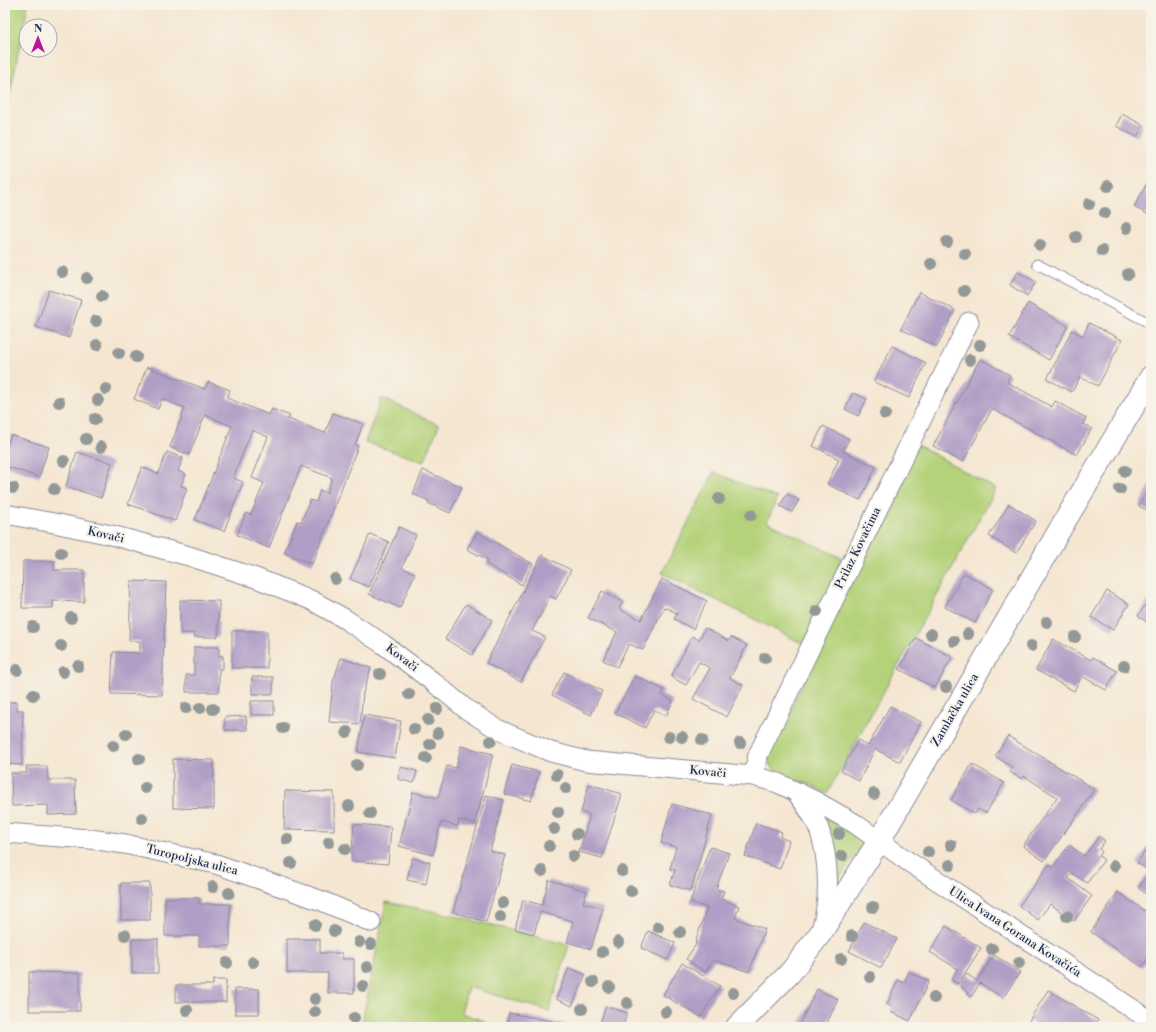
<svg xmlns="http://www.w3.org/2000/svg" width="1156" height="1032" font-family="'Libre Bodoni',serif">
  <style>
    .green { fill: #b4d279; stroke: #68806c }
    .building { fill: #b19ec6 }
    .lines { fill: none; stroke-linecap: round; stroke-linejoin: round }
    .lane-casing { stroke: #888a98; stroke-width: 11 }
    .street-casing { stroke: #888a98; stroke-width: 21 }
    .secondary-casing { stroke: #888a98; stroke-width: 24 }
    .lane { stroke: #fff; stroke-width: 9 }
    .street { stroke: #fff; stroke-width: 19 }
    .secondary { stroke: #fff; stroke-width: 22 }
    .tree { fill: #929896 }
    .labels { text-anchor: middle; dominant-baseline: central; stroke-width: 4; stroke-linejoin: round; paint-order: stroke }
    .street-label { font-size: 12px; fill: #1b2f5e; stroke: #f7f3e8 }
  </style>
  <rect width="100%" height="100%" fill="#f7f3e8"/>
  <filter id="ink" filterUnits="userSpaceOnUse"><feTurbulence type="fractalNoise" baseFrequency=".025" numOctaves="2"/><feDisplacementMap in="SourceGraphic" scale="8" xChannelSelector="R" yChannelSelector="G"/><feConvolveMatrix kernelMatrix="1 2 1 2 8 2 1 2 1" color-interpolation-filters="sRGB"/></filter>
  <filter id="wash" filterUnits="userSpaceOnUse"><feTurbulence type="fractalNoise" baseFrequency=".012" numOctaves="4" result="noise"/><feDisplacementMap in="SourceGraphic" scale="16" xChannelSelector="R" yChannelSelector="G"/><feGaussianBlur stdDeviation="0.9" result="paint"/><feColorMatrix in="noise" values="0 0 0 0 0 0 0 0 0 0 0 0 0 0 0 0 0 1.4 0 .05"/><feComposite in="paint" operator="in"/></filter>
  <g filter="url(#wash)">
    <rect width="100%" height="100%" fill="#f5e6d1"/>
    <!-- green -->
    <path class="green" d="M5,5h23l-23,113z
      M382,398l57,27 -15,37 -59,-20z
      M918,445l78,44 -169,305 -16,-9 -30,-9 -10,-9 -4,-9z
      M714,472l63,26 -10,24 79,38 -42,84 -142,-71z
      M821,815l44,26 -27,39 -3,-28z
      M386,902l61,12 122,31 -20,66 -81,-24 -7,26 24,8 -2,6h-122z"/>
    <g id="blocks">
      <!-- building -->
      <path class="building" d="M1122,114l21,11 -6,12 -21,-11z
        M1151,176v40l-17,-9z
        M1018,272l18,10 -9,14 -17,-11z
        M49,290l32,10 -12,38 -33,-11z
        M919,292l36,18 -18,37 -36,-18z
        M1028,303l40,23 -19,34 -40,-23z
        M1089,323l33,17 -24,46 -18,-9 -8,15 -25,-13 25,-49 11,6z
        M892,346l34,17 -17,35 -35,-16z
        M980,359l30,16 -3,7 45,25 3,-6 31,17 -3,6 9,4 -15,27 -85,-46 -29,53 -30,-16z
        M147,367l58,22 3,-7 22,8 -3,8 42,17 3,-6 18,7 -2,3 37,14 8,-20 30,11 -8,21 3,1 -46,118 -28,-11 13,-32 4,1 9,-22 6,2 4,-12 7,3 5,-15 -31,-12 -32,82 -32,-13 9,-22 5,2 13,-32 -12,-5 16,-41 -16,-7 -19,48 10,4 -19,49 -29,-11 37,-94 -27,-11 -16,40 -19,-8 15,-39 -23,-9 -4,10 -24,-10z
        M853,393l14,6 -9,17 -13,-7z
        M823,426l26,13 -6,12 33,16 -16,33 -33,-16 12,-25 -26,-13z
        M11,435l38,12 -10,30 -34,-11v-14z
        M77,452l35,11 -11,35 -35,-12z
        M167,452l16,6 -5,13 8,3 -5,12 6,2 -12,33 -47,-17 14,-37 16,7z
        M423,470l39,17 -12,26 -22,-10 1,-2 -16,-7z
        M1151,484v28l-12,-6z
        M787,494l12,6 -7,12 -12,-6z
        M1009,504l27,17 -20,32 -27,-17z
        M399,527l17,8 -14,33 13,5 -15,35 -31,-14z
        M477,532l56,32 -11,21 -36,-21 2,-4 -21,-11z
        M370,534l19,8 -20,45 -19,-8z
        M542,555l29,15 -15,29 -6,-3 -18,35 13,6 -24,45 -35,-19z
        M23,561h31v9h30v32l-31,-1v7h-31z
        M964,573l29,16 -18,34 -30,-16z
        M662,579l45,22 -14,28 -19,-10 3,-6 -13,-6 -21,43 -14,-6 -12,23 -14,-7 14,-28 -29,-14 14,-27 21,11 -4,7 22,11z
        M131,581l35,1 -4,113 -51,-1 2,-42 27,1v-12h-11z
        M1107,591l22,13 -16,26 -22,-13z
        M1151,596v29l-13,-9z
        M180,600l39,1 -1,36h-24v-4h-14z
        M466,604l26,16 -20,35 -27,-16z
        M705,628l24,13 2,-4 16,8 -17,33 13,7 -16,32 -34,-18 17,-31 -11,-6 -13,23 -15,-8 21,-41 7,4z
        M232,631h35v37h-35z
        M916,638l36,19 -17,31 -36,-19z
        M1053,639l38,21 2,-3 24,14 -11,19 -24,-14 -8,15 -38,-21z
        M194,647h25v9h4v13h-4v23h-33v-17h8z
        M341,658l30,10 -8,25 -3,31 -31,-2 4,-40z
        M564,672l38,19 -11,24 -39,-20z
        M635,676l29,14 -2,5 11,6 -7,15 -12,-6 -9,18 -30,-15z
        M252,677h21v17h-21z
        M251,701h23v14h-23z
        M5,702h12v8h6l-1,55 -17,-1z
        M890,706l31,16 -21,40 -25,-13 -16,32 -18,-10 17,-31 10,6z
        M364,715l37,6 -6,37 -37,-6z
        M246,716l1,14h-22v-13z
        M1008,736l86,53 -12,19 -38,53 -21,-15 34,-49 -33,-21 -2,3 -12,-7 3,-4 -18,-12z
        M461,746l32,8 -18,70 -16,-4 -1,6 -17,-4 -8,33 -34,-9 14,-54 25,6 9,-32 9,2z
        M173,759l41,1v49l-41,-1z
        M972,764l32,19 -18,30 -8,-4 -3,5 -24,-14z
        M512,765l27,7 -8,29 -27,-7z
        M26,766h21l1,14h27l1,34 -28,1v-10l-36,1 -1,-33h16z
        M401,767l16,4 -3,12 -16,-4z
        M589,784l33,10 -20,64 -23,-6 11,-37 -9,-3z
        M285,791l49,1v38l-50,-1z
        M486,795l18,5 -14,51 15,4 -19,67 -33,-10z
        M672,804l40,11 -21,76 -21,-6 5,-15 -5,-1 6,-22 -15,-4z
        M756,823l26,9 -2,5 9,4 -9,28 -35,-13z
        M354,824l37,3 -3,37 -37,-3z
        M1099,836l6,5 -6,8 3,3 -3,4 5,4 -17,23 -15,-10 -4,5 24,18 -18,25 -24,-17 -12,16 -19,-14 30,-42 4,3 16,-22 15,11z
        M1151,842v50l-2,4 -11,-8 12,-17 -13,-8z
        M710,847l19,6 -13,36 8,2 -3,8 18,7 -4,12 30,11 -16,43 -35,-12 -9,12 -19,-13 11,-16h-2l12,-35 -17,-6z
        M412,858l18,4 -4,22 -19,-4z
        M549,880l38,11 -4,12 20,5 -12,41 -24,-7 6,-21 -33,-9 -6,22 -19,-5 8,-29 19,5z
        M121,883h29v37h-29z
        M1118,892l27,19 6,-9v52l-9,13 -51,-35z
        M165,898h34v6h31v42h-31v-10h-34z
        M864,922l33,17 -16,29 -32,-17z
        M946,926l35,22 -23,36 -7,-4 7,-11 -28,-17z
        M648,931l27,12 -7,17 -27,-12z
        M132,939h26v34h-26z
        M287,939h33v14h22v6h12v34h-26v-20h-41z
        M994,955l26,17 -17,26 -23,-15 -9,14 -11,-12 7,-11 10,7z
        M682,963l38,23 -19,31 -38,-22z
        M569,968l17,7 -14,31 -16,-7z
        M29,972l51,1v38h-51z
        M909,972l20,9 -19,40 -19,-9 2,-5 -6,-3 11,-24 6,3z
        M213,980h13v22h-50v-17h37z
        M235,989h24v25h-24z
        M817,989l21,10 -13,28h-27z
        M1048,990l50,30 -4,7h-54l-11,-6z
        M606,1006l21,7 -4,14 -22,-6z
        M509,1013l64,12 6,2h-59l-13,-3z"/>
    </g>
  </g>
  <g filter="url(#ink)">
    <use href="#blocks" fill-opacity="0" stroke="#888a98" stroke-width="1"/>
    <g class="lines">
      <defs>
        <path id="lane" d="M1037,264l114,60"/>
        <path id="street" d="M5,514l49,9 57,12 78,21 67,22 55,22 34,19 38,25 49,37 34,28 31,20 54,23 35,9 167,15 25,7 37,18 39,22 52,37 245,161
          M753,776l5,-21 211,-433
          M796,792c9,12 19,25 24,40 9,28 10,67 2,95
          M5,833l85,6 35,5 91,20 106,37 49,21"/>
        <path id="secondary" d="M737,1027l53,-54 30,-39 59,-93 187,-322 85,-142"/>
      </defs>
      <!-- lane casing -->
      <use href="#lane" class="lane-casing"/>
      <!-- street casing -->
      <use href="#street" class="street-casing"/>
      <!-- secondary casing -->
      <use href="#secondary" class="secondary-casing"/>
      <!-- lane -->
      <use href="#lane" class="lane"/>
      <!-- street -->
      <use href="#street" class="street"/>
      <!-- secondary -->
      <use href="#secondary" class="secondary"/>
    </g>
    <!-- trees -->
    <g class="tree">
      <circle cx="1108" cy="186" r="6"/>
      <circle cx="1089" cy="204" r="6"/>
      <circle cx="1105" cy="213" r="6"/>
      <circle cx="1127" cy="228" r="6"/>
      <circle cx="1076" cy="237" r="6"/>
      <circle cx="947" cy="242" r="6"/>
      <circle cx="1040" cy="245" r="6"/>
      <circle cx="1102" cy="251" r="6"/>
      <circle cx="965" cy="254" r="6"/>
      <circle cx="931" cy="264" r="6"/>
      <circle cx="62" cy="272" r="6"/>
      <circle cx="1128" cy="274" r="6"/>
      <circle cx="87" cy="278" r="6"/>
      <circle cx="964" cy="291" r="6"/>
      <circle cx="102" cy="296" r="6"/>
      <circle cx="96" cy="321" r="6"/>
      <circle cx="97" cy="345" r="6"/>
      <circle cx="980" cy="345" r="6"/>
      <circle cx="119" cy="353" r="6"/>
      <circle cx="136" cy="357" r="6"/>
      <circle cx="970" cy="360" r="6"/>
      <circle cx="106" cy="389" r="6"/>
      <circle cx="98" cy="400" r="6"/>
      <circle cx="59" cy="402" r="6"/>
      <circle cx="885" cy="414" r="6"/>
      <circle cx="95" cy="419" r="6"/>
      <circle cx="86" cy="439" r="6"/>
      <circle cx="101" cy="447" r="6"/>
      <circle cx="64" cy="461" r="6"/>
      <circle cx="1125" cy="471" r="6"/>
      <circle cx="13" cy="488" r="6"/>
      <circle cx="54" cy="489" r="6"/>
      <circle cx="1120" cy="489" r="6"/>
      <circle cx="719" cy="499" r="6"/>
      <circle cx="751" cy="515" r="6"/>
      <circle cx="61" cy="553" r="6"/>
      <circle cx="335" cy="579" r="6"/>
      <circle cx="817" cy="611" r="6"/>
      <circle cx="71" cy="618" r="6"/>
      <circle cx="1047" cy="622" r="6"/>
      <circle cx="33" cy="627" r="6"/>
      <circle cx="931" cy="634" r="6"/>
      <circle cx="968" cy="634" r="6"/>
      <circle cx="1075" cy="637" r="6"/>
      <circle cx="954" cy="641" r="6"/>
      <circle cx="61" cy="646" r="6"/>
      <circle cx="1031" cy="646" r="6"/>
      <circle cx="765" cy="658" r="6"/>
      <circle cx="78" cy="666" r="6"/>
      <circle cx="1124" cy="666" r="6"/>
      <circle cx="17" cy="670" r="6"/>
      <circle cx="63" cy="672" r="6"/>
      <circle cx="380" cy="674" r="6"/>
      <circle cx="946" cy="687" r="6"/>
      <circle cx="409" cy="694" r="6"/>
      <circle cx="33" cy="695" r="6"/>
      <circle cx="186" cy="708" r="6"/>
      <circle cx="200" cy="708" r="6"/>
      <circle cx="213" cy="709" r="6"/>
      <circle cx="437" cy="709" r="6"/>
      <circle cx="428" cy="720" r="6"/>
      <circle cx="283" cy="728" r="6"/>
      <circle cx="414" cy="729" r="6"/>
      <circle cx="347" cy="732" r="6"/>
      <circle cx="438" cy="733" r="6"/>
      <circle cx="126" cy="734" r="6"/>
      <circle cx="669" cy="737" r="6"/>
      <circle cx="682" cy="737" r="6"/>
      <circle cx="702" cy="740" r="6"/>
      <circle cx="491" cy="741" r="6"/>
      <circle cx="740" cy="743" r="6"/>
      <circle cx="430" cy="744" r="6"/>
      <circle cx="113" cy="746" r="6"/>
      <circle cx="426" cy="758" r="6"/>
      <circle cx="139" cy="759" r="6"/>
      <circle cx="357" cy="765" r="6"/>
      <circle cx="557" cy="775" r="6"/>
      <circle cx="145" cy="788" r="6"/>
      <circle cx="566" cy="788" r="6"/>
      <circle cx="874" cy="794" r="6"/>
      <circle cx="349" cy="806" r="6"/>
      <circle cx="558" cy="812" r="6"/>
      <circle cx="370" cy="813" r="6"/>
      <circle cx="142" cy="818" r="6"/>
      <circle cx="554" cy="829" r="6"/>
      <circle cx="577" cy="834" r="6"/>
      <circle cx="839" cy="834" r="6"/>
      <circle cx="287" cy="839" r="6"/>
      <circle cx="329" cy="842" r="6"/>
      <circle cx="951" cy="845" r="6"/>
      <circle cx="549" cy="846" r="6"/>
      <circle cx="345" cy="849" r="6"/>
      <circle cx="928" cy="852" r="6"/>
      <circle cx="573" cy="856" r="6"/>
      <circle cx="842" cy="856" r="6"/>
      <circle cx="291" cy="863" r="6"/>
      <circle cx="950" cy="865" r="6"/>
      <circle cx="1114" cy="866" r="6"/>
      <circle cx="542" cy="871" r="6"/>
      <circle cx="622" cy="871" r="6"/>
      <circle cx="213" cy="887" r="6"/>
      <circle cx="631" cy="891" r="6"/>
      <circle cx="229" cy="893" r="6"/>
      <circle cx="503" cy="903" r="6"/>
      <circle cx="873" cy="907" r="6"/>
      <circle cx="1067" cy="916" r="6"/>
      <circle cx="500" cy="917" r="6"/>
      <circle cx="315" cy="925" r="6"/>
      <circle cx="658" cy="927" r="6"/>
      <circle cx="334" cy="931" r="6"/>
      <circle cx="680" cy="932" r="6"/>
      <circle cx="125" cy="935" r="6"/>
      <circle cx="852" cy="936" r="6"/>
      <circle cx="359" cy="942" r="6"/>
      <circle cx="618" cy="942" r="6"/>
      <circle cx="371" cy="944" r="6"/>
      <circle cx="992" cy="949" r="6"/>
      <circle cx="602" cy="952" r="6"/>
      <circle cx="841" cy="959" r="6"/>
      <circle cx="253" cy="962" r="6"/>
      <circle cx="227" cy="963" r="6"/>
      <circle cx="1019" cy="963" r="6"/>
      <circle cx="367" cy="967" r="6"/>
      <circle cx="870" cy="977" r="6"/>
      <circle cx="593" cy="982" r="6"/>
      <circle cx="363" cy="986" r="6"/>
      <circle cx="609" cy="987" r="6"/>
      <circle cx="733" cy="993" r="6"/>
      <circle cx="934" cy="998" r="6"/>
      <circle cx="315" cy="999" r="6"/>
      <circle cx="627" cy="1003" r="6"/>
      <circle cx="582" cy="1009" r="6"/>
      <circle cx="187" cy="1010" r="6"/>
      <circle cx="315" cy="1012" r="6"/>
      <circle cx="666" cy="1012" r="6"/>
      <circle cx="354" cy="1018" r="6"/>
    </g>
  </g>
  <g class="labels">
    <!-- street labels -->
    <g class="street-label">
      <text transform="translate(106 535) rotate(13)">Kovači</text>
      <text transform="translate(858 548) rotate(-64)">Prilaz Kovačima</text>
      <text transform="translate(402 658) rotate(37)">Kovači</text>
      <text transform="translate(955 710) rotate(-60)">Zamlačka ulica</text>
      <text transform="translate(708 772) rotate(5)">Kovači</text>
      <text transform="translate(192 860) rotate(14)">Turopoljska ulica</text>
      <text transform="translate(1015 932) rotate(33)">Ulica Ivana Gorana Kovačića</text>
    </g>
  </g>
  <!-- margin -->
  <rect width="1156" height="1032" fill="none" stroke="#f7f3e8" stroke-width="20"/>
  <!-- north arrow -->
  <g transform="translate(38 38)"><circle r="19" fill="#f7f3e8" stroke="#9fa5b1"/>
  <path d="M0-3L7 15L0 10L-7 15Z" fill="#b5179e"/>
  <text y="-6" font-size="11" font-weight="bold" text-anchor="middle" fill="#1b2f5e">N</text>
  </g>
</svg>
